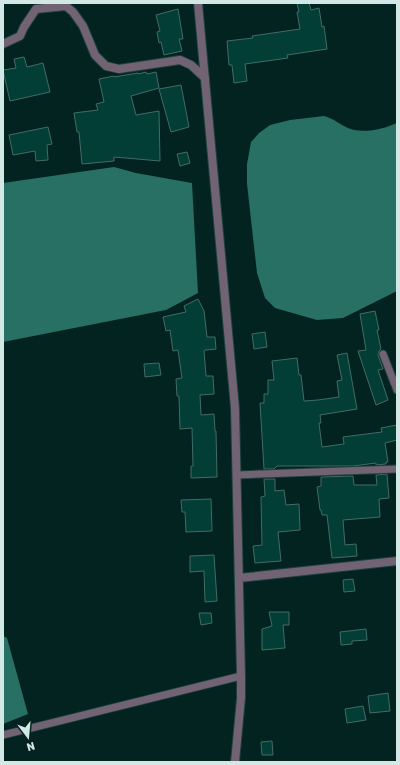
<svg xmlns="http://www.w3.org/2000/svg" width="400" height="765" font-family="Rubik,sans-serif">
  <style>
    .water { fill: #286f64 }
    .building { fill: #023e36; stroke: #426c64 }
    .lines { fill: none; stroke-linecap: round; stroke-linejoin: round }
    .lane-casing { stroke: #1f3f3b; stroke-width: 9 }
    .street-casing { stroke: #1f3f3b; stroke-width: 10 }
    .lane { stroke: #726374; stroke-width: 7 }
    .street { stroke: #726374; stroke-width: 8 }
  </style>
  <rect width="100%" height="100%" fill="#02231f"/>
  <!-- water -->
  <path class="water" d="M324,116c10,3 11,5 20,10 15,9 37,4 53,-3v168l-54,27 -26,2 -42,-12 -10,-10 -8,-25 -10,-89v-20l4,-22 8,-9 11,-8 20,-5z
    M114,167l22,6 56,10 6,110 -32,17 -163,32v-159z
    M3,636l4,2 21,76 -25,10z"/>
  <!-- building -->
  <path class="building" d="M297,3h12l2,7 8,-2 3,19 2,-1 3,23 -40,6 1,3 -43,6 2,17 -13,2 -2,-18h-3l-2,-24 26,-3 -1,-2 48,-7 -3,-17h2z
    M178,9l5,30h-4l3,12 -18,4 -3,-13 -2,1 -2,-11 3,-1 -4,-16z
    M24,57l3,10 16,-4 7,29 -40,9 -7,-31 13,-2 -2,-9z
    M146,72l1,2 9,-2 3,16 -28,8 5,19 23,-4 1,50 -46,-4v4l-32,3 -3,-32h-2l-3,-19 24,-3 -2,-6 8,-2 -5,-23 15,-3v1l24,-4v1z
    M181,85l8,42 -18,5 -12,-43z
    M48,127l4,17 -5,1 1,15 -12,1 -1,-10 -22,4 -4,-20z
    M187,152l3,11 -10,3 -3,-12z
    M198,299l6,12 3,26h8l1,12 -11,1 -1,1 2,25h7l1,18 -14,1 1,20 13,-1 1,17h1l1,46 -26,1v-12h2l-1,-38 -12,1 -1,-33h-2l-1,-17 6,-1 -4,-28 -5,1 -3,-21 -4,1 -3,-14 23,-5 -2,-6z
    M375,311l4,19h-2l4,19 -2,2 -1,4 5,14 -5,1 10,30 -12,5 -18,-54 8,-1 -6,-36z
    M265,332l2,15 -13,2 -2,-15z
    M347,353l10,56 -37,6 1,8h-2l3,24 22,-3 -1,-7 39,-5 -1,-4 16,-3v15l-12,3 3,19h-2v2l-10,1v-2l-23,3h-76l-3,3h-10l-4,-66h4v-9h4v-14h6l-2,-19 25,-3 2,17h2l3,26 14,-1 21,-3 -2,-16 5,-1 -5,-25z
    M159,363l2,12 -16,2 -1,-13z
    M387,474l2,24 -10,1 1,18 -37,3 2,25 11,-1 1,12 -25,2 -5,-43h-5l-1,-5h-1l-3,-23 4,-1v-9l32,-1 1,9h23l-1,-10z
    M264,479h11v12l9,-1 2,15 13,-1 1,26 -22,2 3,29 -26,2 -2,-17 9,-1 -1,-48 4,-1z
    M211,499l1,32 -26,1 -1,-20h-3l-1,-12z
    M214,555l3,46 -12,1 -1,-31 -14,1v-16z
    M353,579l2,12 -11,1 -1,-12z
    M269,612h20v13h-6l2,23 -23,2v-21l10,-3z
    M199,613h12l1,10 -11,2z
    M366,629l1,11 -15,1v3l-11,1 -1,-13z
    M388,693l2,18 -20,2 -2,-17z
    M363,706l3,14 -19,3 -2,-14z
    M272,741l1,14h-11l-1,-13z"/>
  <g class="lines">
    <defs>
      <path id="lane" d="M383,354l14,36
        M237,475l160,-6
        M3,735l238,-59"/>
      <path id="street" d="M65,3l1,3 7,6 10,14 12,29 11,11 13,3 61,-9 11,5 14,13
        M198,3l37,405 6,268v22l-6,64
        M3,44l17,-8 4,-9 12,-18 30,-3
        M239,578l158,-17"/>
    </defs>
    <!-- lane casing -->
    <use href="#lane" class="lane-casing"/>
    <!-- street casing -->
    <use href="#street" class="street-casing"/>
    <!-- lane -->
    <use href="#lane" class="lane"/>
    <!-- street -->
    <use href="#street" class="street"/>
  </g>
  <!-- border -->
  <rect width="400" height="765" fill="none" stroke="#d2e8e4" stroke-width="8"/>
  <!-- north arrow -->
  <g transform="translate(28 737) rotate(164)" stroke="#02231f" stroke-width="3" paint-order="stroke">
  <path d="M0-3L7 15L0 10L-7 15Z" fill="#d2e8e4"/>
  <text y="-6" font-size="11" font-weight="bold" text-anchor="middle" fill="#d2e8e4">N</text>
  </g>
</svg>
